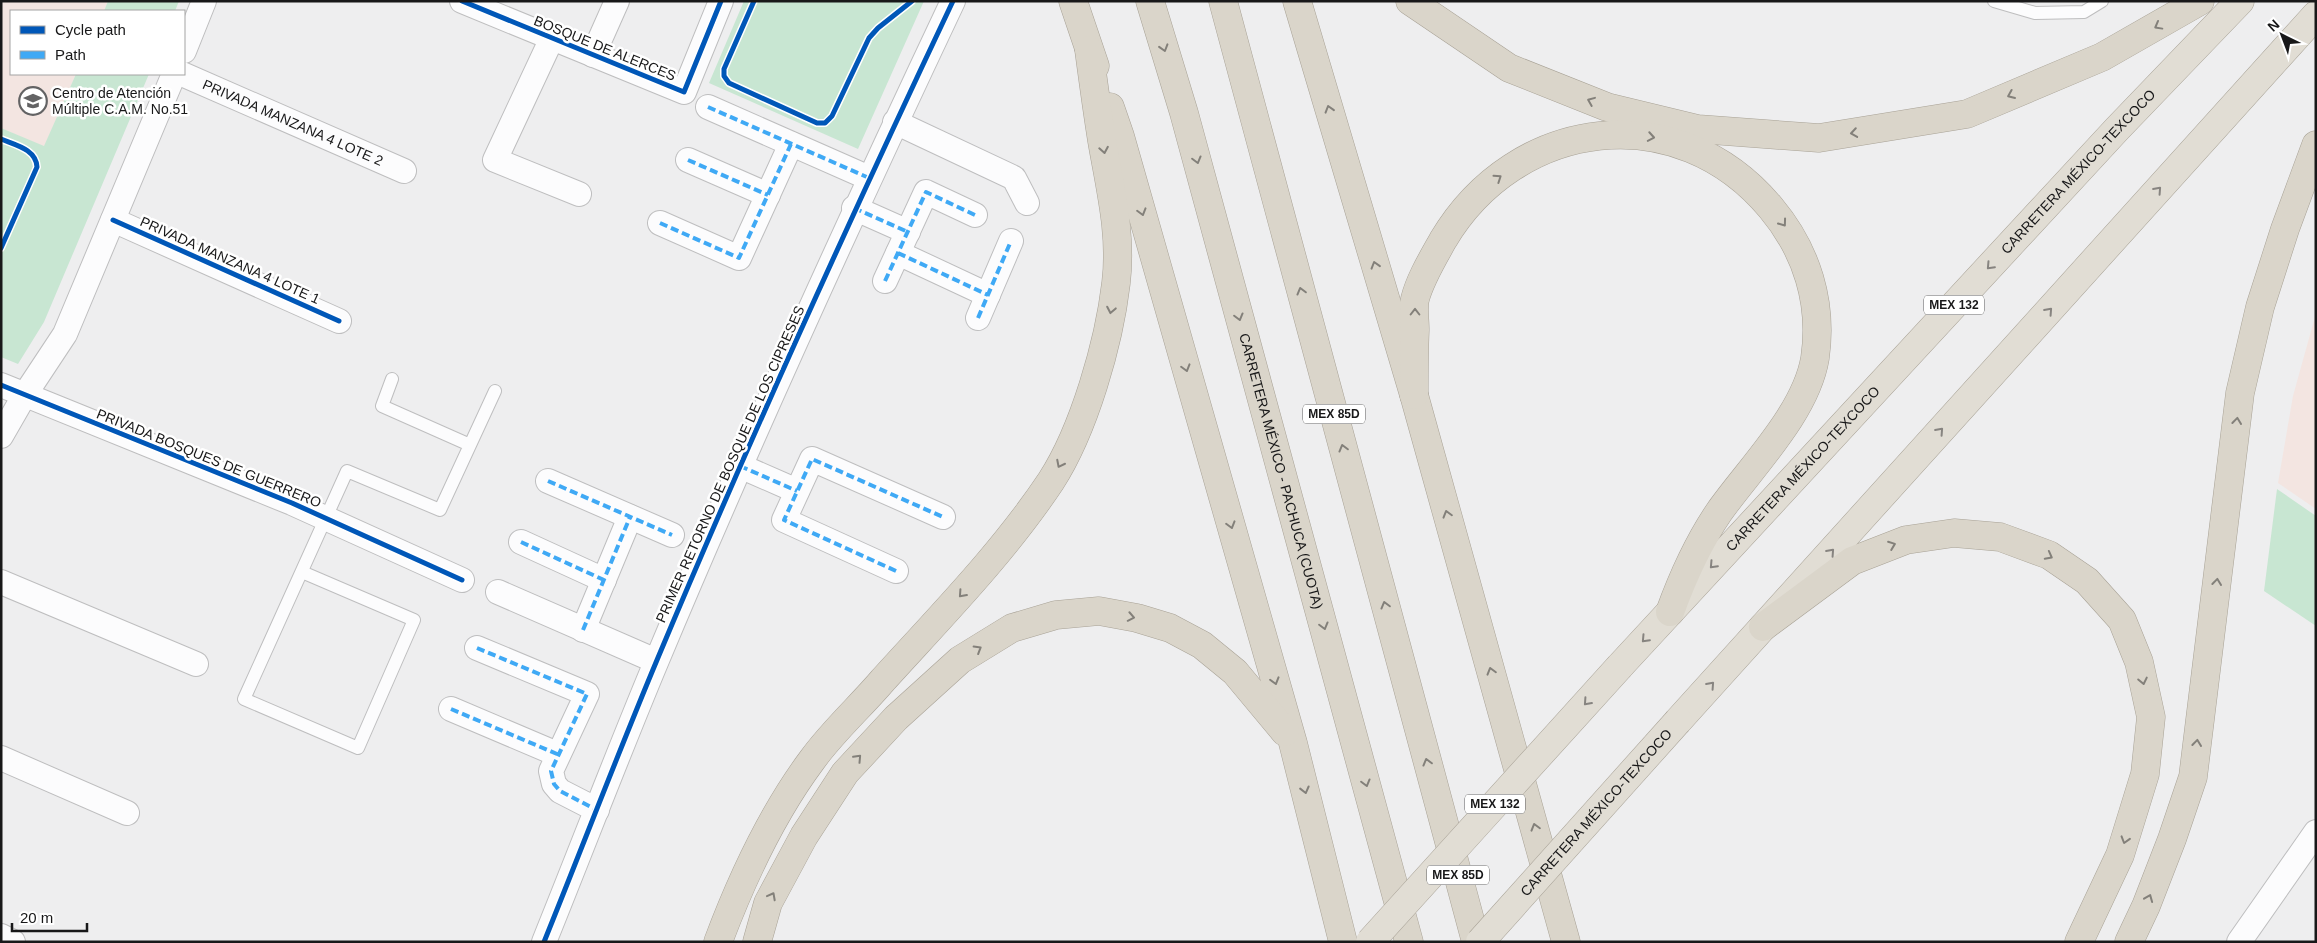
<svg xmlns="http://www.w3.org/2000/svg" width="2317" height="943" font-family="Helvetica,sans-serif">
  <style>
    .education { fill: #f3e5e1 }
    .green { fill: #c8e6d2 }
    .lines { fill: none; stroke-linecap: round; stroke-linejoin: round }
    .service-casing { stroke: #bebebf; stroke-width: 14 }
    .minor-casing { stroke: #bebebf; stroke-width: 26 }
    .trunk-casing { stroke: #a8a296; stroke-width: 29 }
    .motorway-casing { stroke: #a8a296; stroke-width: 29 }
    .service { stroke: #fcfcfd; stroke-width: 12 }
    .minor { stroke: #fcfcfd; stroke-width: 24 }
    .trunk { stroke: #e1ddd4; stroke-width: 28 }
    .motorway { stroke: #dad5ca; stroke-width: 28 }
    .trunk-bridge-casing { stroke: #a8a296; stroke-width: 29; stroke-linecap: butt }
    .trunk-bridge { stroke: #e1ddd4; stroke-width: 28 }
    .quiet { stroke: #3fa9f5; stroke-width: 4; stroke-dasharray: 8 4; stroke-linecap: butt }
    .cycleway-casing { stroke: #fff; stroke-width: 8 }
    .cycleway { stroke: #0057b8; stroke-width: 5 }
    .oneway { stroke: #83807a }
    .oneway2 { stroke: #878480 }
    .labels { text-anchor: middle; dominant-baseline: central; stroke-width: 5; stroke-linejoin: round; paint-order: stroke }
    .shield { fill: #fff; stroke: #5d5d5e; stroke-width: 1 }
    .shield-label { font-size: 12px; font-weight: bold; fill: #181819 }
    .street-label { font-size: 14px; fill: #181819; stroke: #fff }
    .poi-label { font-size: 14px; fill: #181819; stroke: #fff; text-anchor: start }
  </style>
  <rect width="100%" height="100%" fill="#eeeeef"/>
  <!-- education -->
  <path class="education" d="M1,1h107l-4,10h-93v63h65l-32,73 -43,-19z
    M2316,313v196l-38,-26 15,-87z"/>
  <!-- green -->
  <path class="green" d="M108,1h71l-4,10h-71z
    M744,1h180l-66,148 -149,-66z
    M76,74h73l-105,248 -26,42 -17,-7v-229l43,18z
    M2277,489l39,27v110l-52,-35z"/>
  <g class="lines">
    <defs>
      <path id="service" d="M1994,1l41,12 49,-1 18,-11
        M392,379l-10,27 88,39
        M302,572l112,48 -56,128 -114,-49 103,-228 93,39 55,-119"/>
      <g id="minor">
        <path d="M462,1l222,91 37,-91"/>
        <path d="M552,38l-57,122 84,34"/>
        <path d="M184,51l20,-50"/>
        <path d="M593,55l24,-54"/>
        <path id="s1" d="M182,74l222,97"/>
        <path d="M708,107l161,71"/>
        <path d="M895,122l119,56 13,25"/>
        <path d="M688,160l80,35"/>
        <path d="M854,208l54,24"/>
        <path d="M113,220l226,101"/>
        <path d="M660,223l79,35 52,-114"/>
        <path d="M898,253l90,42"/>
        <path d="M885,281l41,-89 49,23"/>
        <path d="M978,318l33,-77"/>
        <path d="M1,385l291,118 170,77"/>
        <path d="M1,436l23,-40 41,-62 109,-260"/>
        <path d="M740,466l57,25"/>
        <path d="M548,481l124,54"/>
        <path d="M521,542l83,38"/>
        <path d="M896,571l-112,-51 28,-61 131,58"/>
        <path d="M1,582l195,82"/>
        <path d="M498,592l158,69"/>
        <path d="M583,630l47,-113"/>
        <path d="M477,648l110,46 -36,77 3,13 6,7 37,19"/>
        <path d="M451,709l106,45"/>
        <path d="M1,758l126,55"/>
        <path d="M1,936l12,6"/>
        <path d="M544,942c38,-94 74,-189 113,-282 93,-222 193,-441 296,-659"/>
        <path d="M2239,942l77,-110"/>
      </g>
      <g id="trunk">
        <path id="s2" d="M1620,666l497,-537 123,-128"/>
        <path d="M1678,721l638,-706"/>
      </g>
      <g id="motorway">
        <path d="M1073,1l22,65"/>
        <path id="s3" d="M1150,1l34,112 225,829"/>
        <path d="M1223,1l253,941"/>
        <path d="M1297,1l117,394 152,547"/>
        <path d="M1410,1l99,67 98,39 91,22 121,9 148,-24 135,-57 98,-56"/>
        <path d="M1110,107l10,29 173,607 50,199"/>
        <path d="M1414,395c0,-22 0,-44 1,-65 0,-10 -2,-22 0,-31 5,-20 18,-41 28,-59 73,-123 235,-144 328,-32 36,43 52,95 44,150 -9,55 -65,110 -96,154 -21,31 -36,64 -49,100"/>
        <path d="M1763,627l89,-66 54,-21 48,-7 46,4 49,18 38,26 35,39 17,42 12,55 -6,57 -25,81 -41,87"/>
        <path d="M718,942c24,-64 53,-127 94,-182 20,-28 48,-53 71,-80 58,-64 120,-127 168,-199 33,-51 58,-138 65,-198 6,-49 -6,-95 -14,-142 -5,-31 -9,-61 -13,-91"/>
        <path d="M757,942l11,-39 36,-67 41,-63 51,-55 64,-58 52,-32 44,-13 43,-4 38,7 33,10 32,17 33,27 50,60"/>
        <path d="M2129,942l17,-36 26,-67 21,-62 47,-384 20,-86 25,-78 31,-84"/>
      </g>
    </defs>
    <!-- service casing -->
    <use href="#service" class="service-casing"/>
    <!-- minor casing -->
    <use href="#minor" class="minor-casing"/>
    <!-- trunk casing -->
    <use href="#trunk" class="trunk-casing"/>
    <!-- motorway casing -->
    <use href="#motorway" class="motorway-casing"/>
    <!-- service -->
    <use href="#service" class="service"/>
    <!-- minor -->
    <use href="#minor" class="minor"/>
    <!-- trunk -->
    <use href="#trunk" class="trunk"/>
    <!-- motorway -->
    <use href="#motorway" class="motorway"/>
    <defs>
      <g id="trunk-bridge">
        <path d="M1370,942l250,-276"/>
        <path id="s4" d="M1480,942l198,-221"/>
      </g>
    </defs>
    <!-- trunk-bridge casing -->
    <use href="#trunk-bridge" class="trunk-bridge-casing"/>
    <!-- trunk-bridge -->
    <use href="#trunk-bridge" class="trunk-bridge"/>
    <!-- quiet -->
    <path class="quiet" d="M708,107l161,71
      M688,160l80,35
      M854,208l54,24
      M660,223l79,35 52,-114
      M898,253l90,42
      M885,281l41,-89 49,23
      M978,318l33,-77
      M740,466l57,25
      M548,481l124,54
      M521,542l83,38
      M896,571l-112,-51 28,-61 131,58
      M583,630l47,-113
      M477,648l110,46 -36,77 3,13 6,7 37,19
      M451,709l106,45"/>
    <defs>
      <path id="cycleway" d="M462,1l222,91 37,-91
        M754,1l-30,68v7l5,7 88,40h8l7,-7 37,-78 9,-10 34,-27
        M1,139c14,6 35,10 36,28l-36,81
        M113,220l226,101
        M1,385l291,118 170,77
        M544,942c38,-94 74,-189 113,-282 93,-222 193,-441 296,-659"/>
    </defs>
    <!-- cycleway casing -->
    <use href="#cycleway" class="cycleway-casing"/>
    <!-- cycleway -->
    <use href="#cycleway" class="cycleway"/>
  </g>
  <!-- one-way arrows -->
  <defs><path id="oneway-chevron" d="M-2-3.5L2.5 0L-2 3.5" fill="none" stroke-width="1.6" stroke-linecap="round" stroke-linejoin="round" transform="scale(1.25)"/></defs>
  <g class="oneway">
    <use href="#oneway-chevron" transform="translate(2158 26) rotate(151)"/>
    <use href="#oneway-chevron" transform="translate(1164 48) rotate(73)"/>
    <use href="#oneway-chevron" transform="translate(2011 95) rotate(157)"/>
    <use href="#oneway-chevron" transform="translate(1591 101) rotate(-158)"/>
    <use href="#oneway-chevron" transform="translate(1329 109) rotate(-107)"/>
    <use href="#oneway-chevron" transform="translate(1854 133) rotate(171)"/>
    <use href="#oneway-chevron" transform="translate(1651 137) rotate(10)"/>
    <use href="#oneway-chevron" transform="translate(1104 150) rotate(80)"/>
    <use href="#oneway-chevron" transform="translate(1197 160) rotate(75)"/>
    <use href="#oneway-chevron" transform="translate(1498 178) rotate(-34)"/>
    <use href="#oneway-chevron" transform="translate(1142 212) rotate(74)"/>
    <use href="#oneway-chevron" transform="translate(1783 223) rotate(54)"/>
    <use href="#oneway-chevron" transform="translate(1375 265) rotate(-107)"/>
    <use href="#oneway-chevron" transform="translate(1301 291) rotate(-105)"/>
    <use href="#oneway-chevron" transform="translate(1111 310) rotate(101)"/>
    <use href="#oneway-chevron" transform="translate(1415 312) rotate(-90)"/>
    <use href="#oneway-chevron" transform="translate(1239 317) rotate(75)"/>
    <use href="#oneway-chevron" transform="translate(1186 368) rotate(74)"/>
    <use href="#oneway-chevron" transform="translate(2237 421) rotate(-83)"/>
    <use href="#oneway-chevron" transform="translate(1343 448) rotate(-105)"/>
    <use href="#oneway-chevron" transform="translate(1060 464) rotate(117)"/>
    <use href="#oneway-chevron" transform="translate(1447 514) rotate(-106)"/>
    <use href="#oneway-chevron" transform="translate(1231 525) rotate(74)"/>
    <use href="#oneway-chevron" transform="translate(1892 545) rotate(-21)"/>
    <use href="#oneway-chevron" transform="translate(2049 556) rotate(28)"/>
    <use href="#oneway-chevron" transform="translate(2217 582) rotate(-83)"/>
    <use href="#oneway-chevron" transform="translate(962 594) rotate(132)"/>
    <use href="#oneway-chevron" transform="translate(1385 605) rotate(-105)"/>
    <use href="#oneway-chevron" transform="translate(1131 617) rotate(11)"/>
    <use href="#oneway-chevron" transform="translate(1324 626) rotate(75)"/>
    <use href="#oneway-chevron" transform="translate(978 649) rotate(-31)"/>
    <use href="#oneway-chevron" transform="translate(1491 671) rotate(-106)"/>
    <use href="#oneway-chevron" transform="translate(1275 681) rotate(74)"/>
    <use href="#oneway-chevron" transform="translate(2143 681) rotate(78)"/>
    <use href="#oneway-chevron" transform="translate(2197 743) rotate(-83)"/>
    <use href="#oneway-chevron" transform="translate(858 758) rotate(-47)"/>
    <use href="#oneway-chevron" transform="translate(1427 762) rotate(-105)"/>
    <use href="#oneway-chevron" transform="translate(1366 783) rotate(75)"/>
    <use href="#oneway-chevron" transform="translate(1305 790) rotate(76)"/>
    <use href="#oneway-chevron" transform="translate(1535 827) rotate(-106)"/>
    <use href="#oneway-chevron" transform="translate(2125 840) rotate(107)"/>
    <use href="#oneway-chevron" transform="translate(772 896) rotate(-62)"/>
    <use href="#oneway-chevron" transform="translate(2149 898) rotate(-68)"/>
  </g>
  <g class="oneway2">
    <use href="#oneway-chevron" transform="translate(2158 190) rotate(-48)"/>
    <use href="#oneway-chevron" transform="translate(1990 266) rotate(133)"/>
    <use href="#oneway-chevron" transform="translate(2049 311) rotate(-48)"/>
    <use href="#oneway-chevron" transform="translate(1940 431) rotate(-48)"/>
    <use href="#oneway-chevron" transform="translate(1831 552) rotate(-48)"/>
    <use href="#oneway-chevron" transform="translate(1713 565) rotate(133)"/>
    <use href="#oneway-chevron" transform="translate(1645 639) rotate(133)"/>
    <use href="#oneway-chevron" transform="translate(1711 685) rotate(-48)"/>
    <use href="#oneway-chevron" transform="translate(1587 702) rotate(132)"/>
  </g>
  <!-- icons -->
  <defs>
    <symbol id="school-ring" viewBox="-11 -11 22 22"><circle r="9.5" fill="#fff" stroke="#636364" stroke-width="1.5"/><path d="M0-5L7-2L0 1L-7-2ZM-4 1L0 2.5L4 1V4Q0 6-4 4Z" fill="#636364"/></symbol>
  </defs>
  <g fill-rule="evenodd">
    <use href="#school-ring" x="17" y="85" width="32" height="32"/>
  </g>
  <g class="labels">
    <!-- shield labels -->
    <g class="shield">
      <rect x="1924" y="295.5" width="60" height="19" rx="4"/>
      <rect x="1303" y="404.5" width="62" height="19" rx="4"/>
      <rect x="1465" y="794.5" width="60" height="19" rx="4"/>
      <rect x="1427" y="865.5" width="62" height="19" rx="4"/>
    </g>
    <g class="shield-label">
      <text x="1954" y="305">MEX 132</text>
      <text x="1334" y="414">MEX 85D</text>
      <text x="1495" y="804">MEX 132</text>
      <text x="1458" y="875">MEX 85D</text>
    </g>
    <!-- street labels -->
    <g class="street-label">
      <text transform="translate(605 48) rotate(22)">BOSQUE DE ALERCES</text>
      <text stroke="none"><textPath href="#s1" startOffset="121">PRIVADA MANZANA 4 LOTE 2</textPath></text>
      <text stroke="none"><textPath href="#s2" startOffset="674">CARRETERA MÉXICO-TEXCOCO</textPath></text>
      <text transform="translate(230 260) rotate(24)">PRIVADA MANZANA 4 LOTE 1</text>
      <text transform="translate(209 458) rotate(22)">PRIVADA BOSQUES DE GUERRERO</text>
      <text transform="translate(730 464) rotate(-66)">PRIMER RETORNO DE BOSQUE DE LOS CIPRESES</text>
      <text stroke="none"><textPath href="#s2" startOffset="269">CARRETERA MÉXICO-TEXCOCO</textPath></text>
      <text stroke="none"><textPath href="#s3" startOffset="488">CARRETERA MÉXICO - PACHUCA (CUOTA)</textPath></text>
      <text stroke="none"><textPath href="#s4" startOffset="174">CARRETERA MÉXICO-TEXCOCO</textPath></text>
    </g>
    <!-- poi labels -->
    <g class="poi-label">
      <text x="52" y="93">Centro de Atención<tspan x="52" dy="16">Múltiple C.A.M. No.51</tspan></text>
    </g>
  </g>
  <!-- border -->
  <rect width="2317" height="943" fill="none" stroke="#181819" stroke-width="5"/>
  <!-- legend -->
  <rect x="10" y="10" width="175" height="65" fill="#ffffff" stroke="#a3a3a3"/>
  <rect x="20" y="26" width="25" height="8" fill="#0057b8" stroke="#a3a3a3"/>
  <text x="55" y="35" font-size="15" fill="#181819">Cycle path</text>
  <rect x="20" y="51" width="25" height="8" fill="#3fa9f5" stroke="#a3a3a3"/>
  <text x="55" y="60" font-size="15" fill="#181819">Path</text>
  <!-- north arrow -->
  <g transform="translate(2282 35) rotate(318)" stroke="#ffffff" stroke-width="4" paint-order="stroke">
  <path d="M0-4L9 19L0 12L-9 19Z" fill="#181819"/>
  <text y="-8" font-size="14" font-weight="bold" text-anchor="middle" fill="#181819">N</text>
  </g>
  <!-- scale -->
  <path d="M12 923v8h75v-8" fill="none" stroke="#181819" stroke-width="2.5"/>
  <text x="20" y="923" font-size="15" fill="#181819" stroke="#ffffff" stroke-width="4" paint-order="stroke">20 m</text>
</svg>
